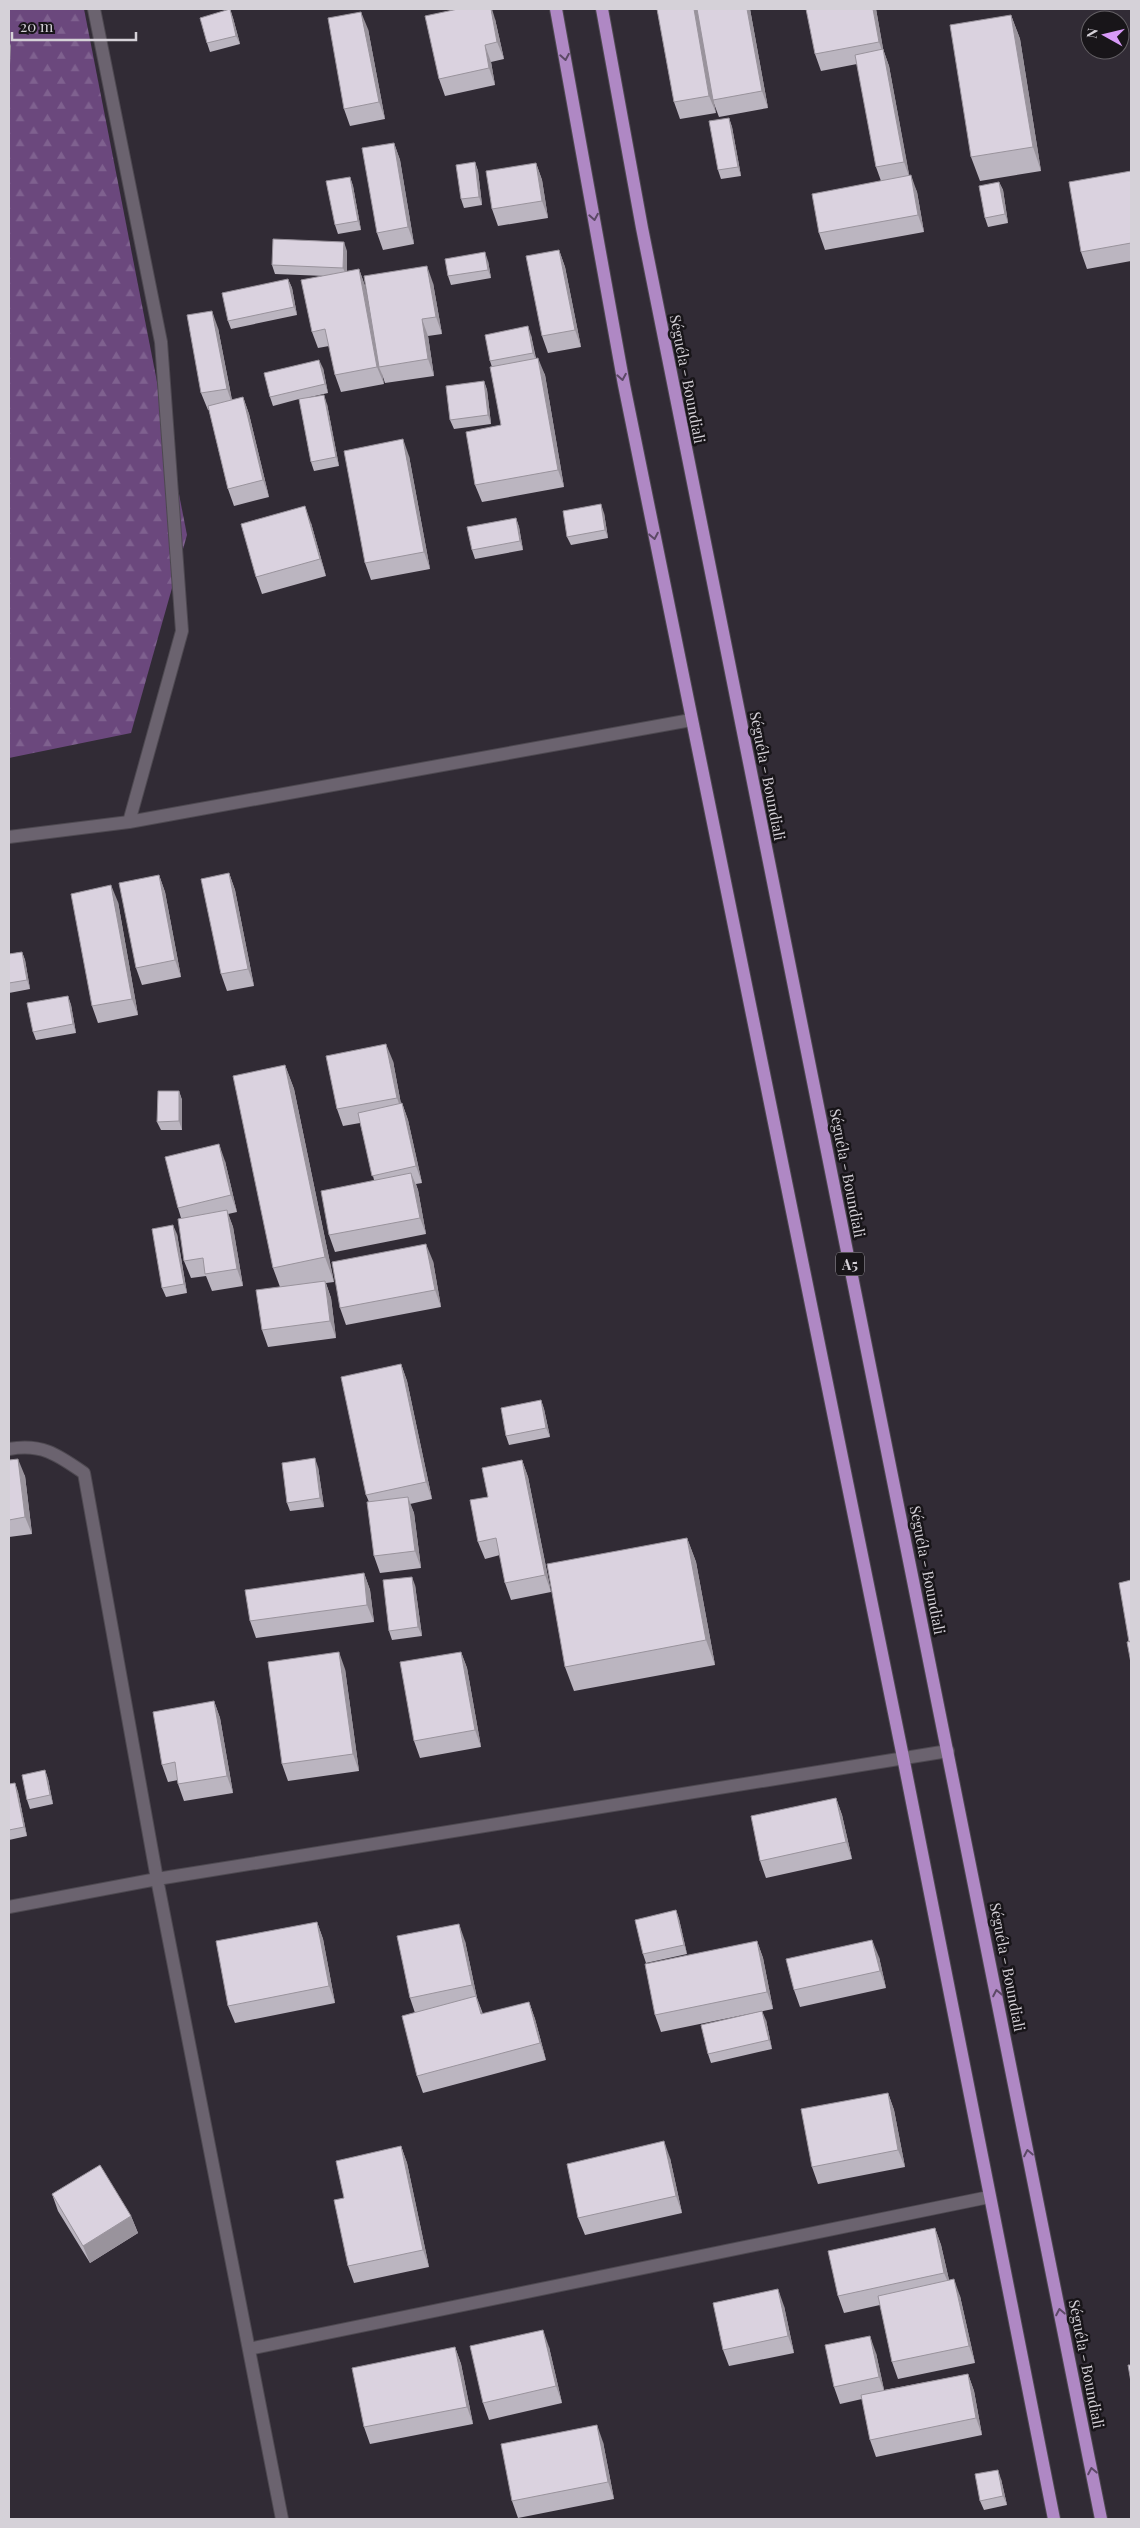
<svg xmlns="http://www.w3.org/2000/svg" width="1140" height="2528" font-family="'Playfair Display',serif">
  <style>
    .forest { fill: url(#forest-firs) }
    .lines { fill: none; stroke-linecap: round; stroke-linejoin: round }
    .street-casing { stroke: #4e4951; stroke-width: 14 }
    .primary-casing { stroke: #4e4951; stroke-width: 14 }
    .street { stroke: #6b636f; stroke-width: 12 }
    .primary { stroke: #af88c4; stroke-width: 12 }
    .wall { fill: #bbb5c0 }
    .shaded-wall { fill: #99939c }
    .building { fill: #dad2df; stroke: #99939c }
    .oneway { stroke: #5c4966 }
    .labels { text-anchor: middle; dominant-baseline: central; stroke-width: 5; stroke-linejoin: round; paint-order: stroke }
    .shield { fill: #181519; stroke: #9c999f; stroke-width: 1 }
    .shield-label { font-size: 14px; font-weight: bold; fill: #d5d1d8 }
    .street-label { font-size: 15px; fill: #d5d1d8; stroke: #181519 }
  </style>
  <defs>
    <pattern id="forest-firs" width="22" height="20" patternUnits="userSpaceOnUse" patternTransform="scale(1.25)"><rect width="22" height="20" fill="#6b487d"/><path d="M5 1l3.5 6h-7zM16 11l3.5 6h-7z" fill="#7f618f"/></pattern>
  </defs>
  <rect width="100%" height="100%" fill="#312b35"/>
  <!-- forest -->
  <path class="forest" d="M9,9h75l103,526 -56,198 -122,25z"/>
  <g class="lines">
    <defs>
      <path id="street" d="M94,9l67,333 21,289 -53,191
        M9,837l120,-15 562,-102
        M9,1449c33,-6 49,6 75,24l73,406 125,640
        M9,1907l148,-28 791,-128
        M249,2349l740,-152"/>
      <path id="primary" d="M556,9l68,376 279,1372 151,762
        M602,9l40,219 459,2291"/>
    </defs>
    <!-- street casing -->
    <use href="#street" class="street-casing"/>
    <!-- primary casing -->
    <use href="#primary" class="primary-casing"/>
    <!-- street -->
    <use href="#street" class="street"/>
    <!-- primary -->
    <use href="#primary" class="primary"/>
  </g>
  <!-- wall -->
  <path class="wall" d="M230,9l3,9 7,26 -30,8 -3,-9z
    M657,9h93l18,99 -49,9 -6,-16 3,12 -36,6 -6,-17z
    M876,9l7,40 6,17 20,109 8,17 7,40 -99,18 -6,-17 62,-52 -5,-14 -19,-103 -36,7 -6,-17z
    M1011,15l9,24 21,132 -61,10 -9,-24z
    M495,19l9,40 -13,3 4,23 -50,11 -6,-17z
    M368,29l17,90 -35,7 -6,-17z
    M729,118l3,9 9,49 -20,3 -3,-9z
    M394,143l6,17 14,84 -31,6 -6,-17z
    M475,162l3,9 4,34 -18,3 -3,-9z
    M536,163l6,17 6,38 -50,8 -6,-17z
    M1131,171v90l-44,8 -6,-17z
    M350,177l3,9 8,44 -23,4 -3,-9z
    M999,182l4,8 5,33 -20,4 -3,-9z
    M559,250l6,17 16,80 -33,6 -6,-17z
    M347,251v21l12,-3 6,17 8,41 60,-44 9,51 -14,2 6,40 -49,7 -3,-9 2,10 -43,8 -6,-17 -6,-29 -11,2 -6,-16 13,-56 -50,-2 -3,-9z
    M488,261l3,17 -40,7 -3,-9z
    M288,279l4,9 5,27 -66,14 -3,-8z
    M218,328l14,72 11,-3 6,17 20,83 -35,9 -6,-17 -19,-79h-1l-7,-17z
    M531,335l5,23 9,17 19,112 -82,15 -7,-17 26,-60 -9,-58 -2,-6z
    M323,368l5,25 -22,5 21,6 12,62 -25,5 -3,-9 -12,-63 -26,7 -3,-9z
    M484,381l3,9 4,34 -37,5 -4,-9z
    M409,456l21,113 -59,11 -6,-17z
    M604,513l4,25 -37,7 -4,-8z
    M516,518l3,9 4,23 -48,9 -3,-9z
    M311,523l15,53 -64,18 -6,-17z
    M229,873l6,17 19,96 -27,5 -6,-17z
    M159,875l6,17 16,85 -39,8 -6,-17z
    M118,902l20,113 -40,8 -6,-17z
    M22,952l3,8 5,29 -21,4v-39z
    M68,996l3,9 5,28 -40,7 -3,-8z
    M393,1061l8,43 1,-1 6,17 14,63 -6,1 2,6 8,44 -91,18 -6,-17 45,-55 -14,-57 -17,3 -6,-17z
    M285,1065l9,24 40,193 -8,1 5,15 5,40 -68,9 -6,-17 18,-43 -7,-19z
    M179,1091l3,9v30h-21l-4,-8z
    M225,1161l12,51 -9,2 5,13 10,59 -31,5 -6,-15 -15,2 -7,-17 -3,-43 -3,-10z
    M177,1234l10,59 -21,4 -4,-9z
    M433,1261l8,46 -95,18 -6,-17z
    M401,1364l6,17 25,118 -22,5 4,9 7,55 -41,5 -6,-17 -5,-54 -3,-7z
    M541,1400l3,9 6,28 -41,8 -3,-9z
    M9,1460l16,16 7,58 -23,3z
    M522,1460l6,17 23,115 -40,8 -6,-17 -5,-28 -15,4 -7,-17 10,-45z
    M318,1467l6,40 -34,4 -3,-8z
    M687,1538l9,24 19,103 -141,26 -9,-24z
    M364,1573l6,17 4,32 -118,16 -6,-17z
    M415,1585l7,51 -30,4 -3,-9z
    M461,1652l6,16 14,79 -61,11 -6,-17z
    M345,1669l14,102 -71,10 -6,-17z
    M214,1701l6,17 13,75 -49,8 -6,-17v-4l-10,2 -6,-17z
    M45,1770l3,9 5,25 -23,5 -3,-9z
    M15,1783l3,9 9,44 -18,4v-56z
    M836,1798l6,17 10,44 -86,19 -6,-17z
    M676,1910l3,9 8,35 -41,9 -3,-9z
    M317,1922l6,17 12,64 -100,20 -7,-17z
    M465,1941l12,57 6,16 46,-12 6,17 11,41 -123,33 -6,-17 -2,-63 -5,-15z
    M757,1941l6,17 10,51 -112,23 -6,-17z
    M879,1957l7,31 -86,19 -6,-17z
    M766,2020l6,29 -61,14 -3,-9z
    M888,2093l6,17 11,57 -87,17 -6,-17z
    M401,2146l6,17 22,104 -75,16 -6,-17 -4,-68z
    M670,2158l12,55 -97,22 -7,-17z
    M52,2194l79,22 7,17 -48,30 -32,-52z
    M935,2228l6,17 8,35 11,16 15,67 -77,16 -6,-17 -12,-57 -36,8 -6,-17z
    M784,2306l10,47 -65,13 -6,-16z
    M455,2347l6,17 12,60 -103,20 -6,-17z
    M549,2347l13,56 -73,17 -6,-17z
    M876,2353l8,37 84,-16 6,17 8,44 -106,22 -6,-17 -8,-41 -22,5 -6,-17z
    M603,2442l11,57 -96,19 -6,-17z
    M1001,2479l6,26 -23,5 -4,-9z"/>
  <!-- shaded-wall -->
  <path class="shaded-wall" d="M230,9l3,9 7,26 -4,-8z
    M491,9h1l3,10 9,40 -7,-17z
    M694,9h3l19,104 -7,-17z
    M747,9h3l18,99 -6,-17z
    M873,9h3l9,50 -6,-17z
    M361,12l7,17 17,90 -6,-17z
    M1011,15l9,24 21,132 -8,-24z
    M9,40l2,6 -2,38z
    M485,45l6,17 4,23 -6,-17z
    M883,49l6,17 21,113 -6,-17z
    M729,118l3,9 9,49 -3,-9z
    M394,143l6,17 14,84 -6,-17z
    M475,162l3,9 4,34 -3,-8z
    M536,163l6,17 6,38 -6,-17z
    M911,175l6,17 7,40 -6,-17z
    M350,177l3,9 8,44 -3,-9z
    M999,182l4,8 5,33 -3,-9z
    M344,242l3,9v26l-4,-9z
    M559,250l6,17 16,80 -6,-17z
    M485,252l3,9 3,17 -3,-8z
    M427,266l6,17 9,51 -6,-17z
    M359,269l6,17 15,80 -1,1 3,7 2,10 -7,-17z
    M288,279l4,9 5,27 -3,-8z
    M212,311l6,17 15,78 -6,-17z
    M422,319l6,17 6,40 -6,-17z
    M528,326l3,9 5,26 -3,-8z
    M538,358l7,17 19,112 -6,-17z
    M319,360l4,8 5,25 -3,-9z
    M484,381l3,9 4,34 -3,-9z
    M324,395l3,9 12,62 -3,-9z
    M243,397l6,17 20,83 -6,-17z
    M403,439l6,17 21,113 -6,-17z
    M601,504l3,9 4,25 -3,-8z
    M305,506l6,17 15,53 -6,-17z
    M516,518l3,9 4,23 -3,-9z
    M229,873l6,17 19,96 -6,-17z
    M159,875l6,17 16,85 -6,-17z
    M111,885l7,17 20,113 -6,-16z
    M22,952l3,8 5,29 -3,-9z
    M68,996l3,9 5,28 -3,-9z
    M386,1044l7,17 10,54 -6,-17z
    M285,1065l9,24 40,193 -9,-25z
    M179,1091l3,9v30l-3,-9z
    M402,1103l6,17 14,63 -6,-17z
    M219,1144l6,17 12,51 -6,-17z
    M411,1173l7,17 8,44 -6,-16z
    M227,1210l6,17 10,59 -6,-17z
    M173,1225l4,9 10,59 -3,-9z
    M426,1244l7,17 8,46 -6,-17z
    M325,1281l6,17 5,40 -6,-17z
    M401,1364l6,17 25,118 -6,-17z
    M541,1400l3,9 6,28 -4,-9z
    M315,1458l3,9 6,40 -4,-9z
    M18,1459l7,17 7,58 -7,-17z
    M522,1460l6,17 23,115 -6,-17z
    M408,1497l6,16 7,55 -6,-17z
    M687,1538l9,24 19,103 -9,-25z
    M364,1573l6,17 4,32 -7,-17z
    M412,1577l3,8 7,51 -4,-9z
    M339,1652l6,17 14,102 -6,-17z
    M461,1652l6,16 14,79 -6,-17z
    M214,1701l6,17 13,75 -6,-17z
    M45,1770l3,9 5,25 -3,-9z
    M15,1783l3,9 9,44 -3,-9z
    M836,1798l6,17 10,44 -6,-17z
    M676,1910l3,9 8,35 -3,-9z
    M317,1922l6,17 12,64 -6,-17z
    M459,1924l6,17 12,57 5,15 5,18 -15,-46z
    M872,1940l7,17 7,31 -6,-17z
    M757,1941l6,17 10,51 -6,-17z
    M529,2002l6,17 11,41 -6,-17z
    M762,2011l4,9 6,29 -3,-9z
    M888,2093l6,17 11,57 -7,-17z
    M664,2141l6,17 12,55 -6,-17z
    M401,2146l6,17 22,104 -6,-17z
    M131,2216l7,17 -48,30 -7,-17z
    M935,2228l6,17 10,44 -7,-16z
    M954,2279l6,17 15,67 -6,-17z
    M778,2289l6,17 10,47 -6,-17z
    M543,2330l6,17 13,56 -6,-17z
    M870,2336l6,17 9,41 -6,-17z
    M455,2347l6,17 12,60 -6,-17z
    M968,2374l6,17 8,44 -6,-17z
    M597,2425l6,17 11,57 -6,-17z
    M998,2470l3,9 6,26 -4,-9z"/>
  <!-- building -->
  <path class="building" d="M230,9l6,27 -29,7 -7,-25z
    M458,9h33l6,33 -12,3 4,23 -50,11 -14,-63z
    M657,9h37l15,87 -35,6z
    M697,9h50l15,82 -49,9z
    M806,9h67l6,33 -64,12z
    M361,12l18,90 -35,7 -16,-91z
    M1011,15l22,132 -62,10 -21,-132z
    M883,49l21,113 -28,5 -21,-112z
    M729,118l9,49 -20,3 -9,-49z
    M394,143l14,84 -31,6 -15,-85z
    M475,162l4,35 -18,2 -5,-34z
    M536,163l6,38 -50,8 -6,-38z
    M1131,171v72l-50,9 -12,-70z
    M911,175l7,40 -99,18 -7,-39z
    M350,177l8,44 -23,4 -9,-44z
    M999,182l6,32 -20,4 -6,-32z
    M273,239l71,3 -1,26 -71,-3z
    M559,250l16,80 -33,6 -16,-80z
    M485,252l3,18 -40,6 -3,-17z
    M427,266l9,51 -14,2 6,40 -49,8 -15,-91z
    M359,269l18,98 -42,8 -10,-46 -13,3 -11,-52z
    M288,279l6,28 -66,14 -6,-28z
    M212,311l15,78 -26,4 -14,-78z
    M528,326l5,27 -43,8 -5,-26z
    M538,358l20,112 -83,15 -9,-53 35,-7 -11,-58z
    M319,360l6,24 -55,13 -6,-24z
    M484,381l4,34 -38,5 -4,-34z
    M324,395l12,62 -25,5 -12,-63z
    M243,397l20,83 -35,9 -20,-83z
    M403,439l21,113 -59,11 -21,-112z
    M601,504l4,26 -38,7 -4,-26z
    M305,506l15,53 -64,18 -15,-53z
    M516,518l4,23 -48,9 -5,-23z
    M229,873l19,96 -27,5 -20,-95z
    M159,875l16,85 -39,8 -17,-85z
    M111,885l21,114 -40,7 -21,-112z
    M22,952l5,28 -18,3v-29z
    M68,996l5,28 -40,8 -6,-29z
    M386,1044l11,54 -60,11 -11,-53z
    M285,1065l40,192 -52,11 -40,-192z
    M158,1091h21v30l-22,1z
    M402,1103l14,63 -44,10 -14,-63z
    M219,1144l12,51 -53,13 -13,-51z
    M411,1173l9,45 -91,17 -8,-44z
    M227,1210l10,59 -32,5 -2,-16 -19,3 -6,-42z
    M173,1225l11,59 -22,4 -10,-59z
    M426,1244l9,46 -95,18 -8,-46z
    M325,1281l5,40 -68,9 -6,-40z
    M401,1364l25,118 -60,13 -25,-118z
    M541,1400l5,28 -40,8 -5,-28z
    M315,1458l5,40 -33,5 -5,-40z
    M18,1459l7,58 -16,3v-60z
    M522,1460l23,115 -40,8 -9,-45 -18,4 -8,-42 18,-3 -6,-29z
    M408,1497l7,54 -41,5 -7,-54z
    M687,1538l19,102 -141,27 -18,-103z
    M364,1573l3,32 -117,16 -5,-31z
    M412,1577l6,50 -29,4 -6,-51z
    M1131,1580v61l-2,1 -10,-59z
    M1131,1641v22l-4,-21z
    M339,1652l14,102 -71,10 -14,-102z
    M461,1652l14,78 -61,11 -14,-79z
    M214,1701l13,75 -49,8 -3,-22 -13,3 -9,-53z
    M45,1770l5,25 -23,5 -5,-25z
    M15,1783l9,44 -15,3v-46z
    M836,1798l10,44 -86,19 -9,-45z
    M676,1910l8,35 -41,9 -8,-34z
    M317,1922l12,64 -101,20 -12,-65z
    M459,1924l13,61 -62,13 -13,-62z
    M872,1940l8,31 -86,19 -8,-31z
    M757,1941l10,51 -112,23 -10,-51z
    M476,1996l5,18 48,-12 11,41 -123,33 -15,-60z
    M762,2011l7,29 -61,14 -7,-29z
    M888,2093l10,57 -86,17 -11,-58z
    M664,2141l12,55 -98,22 -11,-54z
    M401,2146l22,104 -75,16 -14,-66 10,-2 -8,-37z
    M100,2165l31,51 -48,30 -31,-52z
    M935,2228l9,45 -106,23 -10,-45z
    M954,2279l15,67 -77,16 -14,-66z
    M778,2289l10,47 -65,14 -10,-47z
    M543,2330l13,56 -73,17 -13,-57z
    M870,2336l9,41 -45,10 -9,-42z
    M455,2347l12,60 -103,20 -12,-59z
    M1128,2365h3v17z
    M968,2374l8,44 -106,22 -9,-45z
    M597,2425l11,57 -96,19 -11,-57z
    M998,2470l5,26 -23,5 -5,-27z"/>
  <!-- one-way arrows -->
  <defs><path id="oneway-chevron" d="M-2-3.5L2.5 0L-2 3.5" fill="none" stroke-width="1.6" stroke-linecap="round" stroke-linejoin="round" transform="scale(1.25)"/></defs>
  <g class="oneway">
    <use href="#oneway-chevron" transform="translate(565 57) rotate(80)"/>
    <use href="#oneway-chevron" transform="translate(594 217) rotate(80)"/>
    <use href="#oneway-chevron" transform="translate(622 377) rotate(80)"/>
    <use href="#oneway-chevron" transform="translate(654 536) rotate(79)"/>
    <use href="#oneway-chevron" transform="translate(997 1993) rotate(-101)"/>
    <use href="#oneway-chevron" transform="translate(1028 2153) rotate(-101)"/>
    <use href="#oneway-chevron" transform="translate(1060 2312) rotate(-101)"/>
    <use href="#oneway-chevron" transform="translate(1092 2471) rotate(-101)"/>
  </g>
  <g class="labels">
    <!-- shield labels -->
    <rect class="shield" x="836" y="1252.5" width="28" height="23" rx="4"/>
    <g class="shield-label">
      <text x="850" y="1264">A5</text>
    </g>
    <!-- street labels -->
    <g class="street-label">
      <text transform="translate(688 379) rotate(79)">Séguéla - Boundiali</text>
      <text transform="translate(768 776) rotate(79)">Séguéla - Boundiali</text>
      <text transform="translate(848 1173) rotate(79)">Séguéla - Boundiali</text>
      <text transform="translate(928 1570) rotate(79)">Séguéla - Boundiali</text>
      <text transform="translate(1008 1967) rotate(79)">Séguéla - Boundiali</text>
      <text transform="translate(1087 2364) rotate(79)">Séguéla - Boundiali</text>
    </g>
  </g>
  <!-- border -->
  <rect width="1140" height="2528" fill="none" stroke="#d5d1d8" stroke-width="20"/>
  <!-- north arrow -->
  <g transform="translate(1105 35) rotate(278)"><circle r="24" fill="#181519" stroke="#646065"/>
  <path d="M0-4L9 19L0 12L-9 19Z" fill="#d89af8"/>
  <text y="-8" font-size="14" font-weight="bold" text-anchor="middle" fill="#d5d1d8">N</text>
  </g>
  <!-- scale -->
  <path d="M12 32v8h124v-8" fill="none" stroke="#d5d1d8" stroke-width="2.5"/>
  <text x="20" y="32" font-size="15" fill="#d5d1d8" stroke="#181519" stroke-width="4" paint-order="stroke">20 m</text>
</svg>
